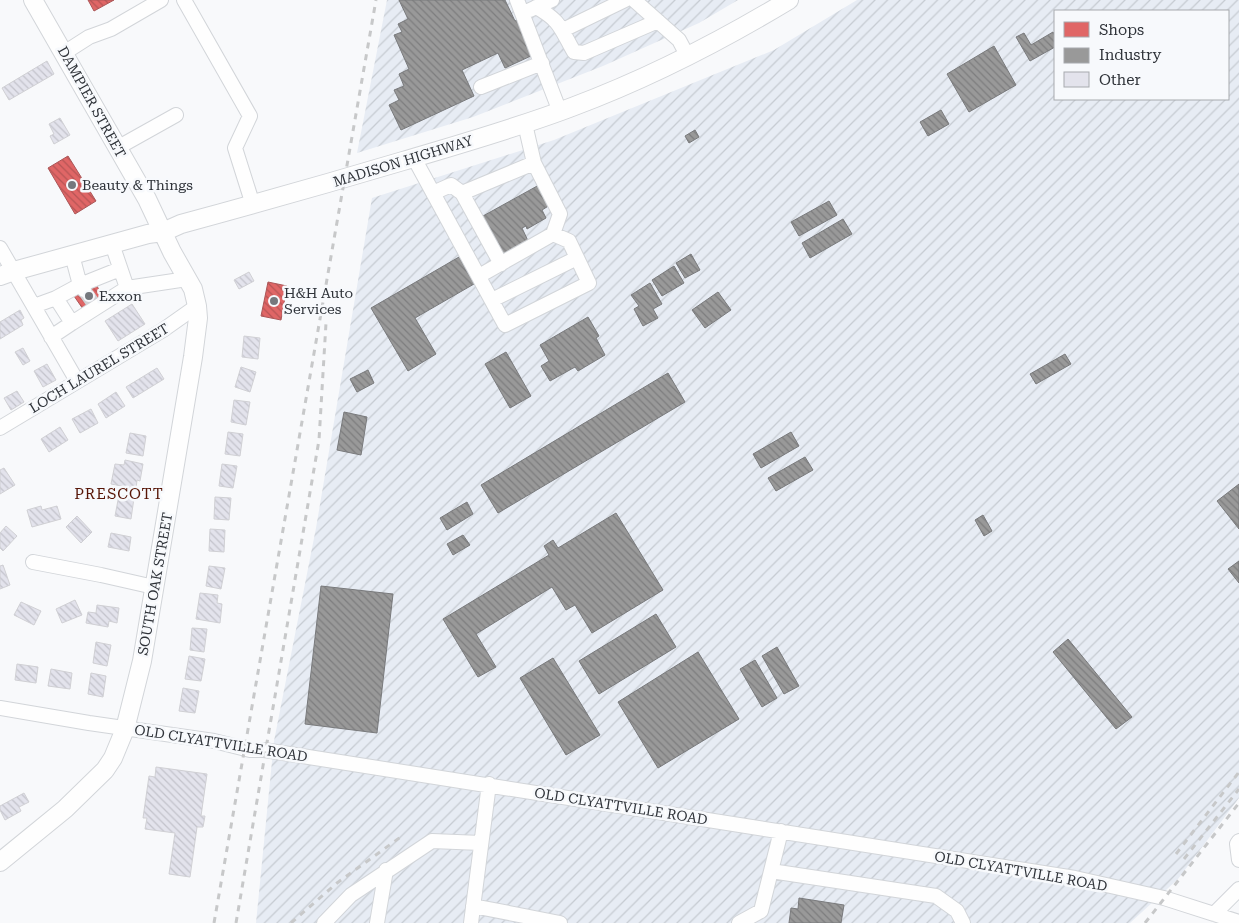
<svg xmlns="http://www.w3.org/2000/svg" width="1239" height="923" font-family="'Roboto Serif',serif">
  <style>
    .industrial { fill: url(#industrial-furrows); fill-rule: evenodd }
    .shops { fill: url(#shops-back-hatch); stroke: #ab5758 }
    .industry { fill: url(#industry-back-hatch); stroke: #797a7c }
    .building { fill: url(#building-back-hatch); stroke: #d0d0d4 }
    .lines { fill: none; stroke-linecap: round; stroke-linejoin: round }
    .minor-tunnel { stroke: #d0d1d4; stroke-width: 14; stroke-dasharray: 14 7; stroke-linecap: butt }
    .minor-casing { stroke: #d2d5d9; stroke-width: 16 }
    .major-casing { stroke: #d2d5d9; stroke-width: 20 }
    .minor { stroke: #fefefe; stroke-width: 14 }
    .major { stroke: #fefefe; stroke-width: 18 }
    .rail { stroke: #c7c8c9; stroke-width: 3; stroke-dasharray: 6 6; stroke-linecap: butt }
    .poi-dot { fill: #75787d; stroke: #f7f9fc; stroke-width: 2 }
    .labels { text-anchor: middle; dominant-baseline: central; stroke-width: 5; stroke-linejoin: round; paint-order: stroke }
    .street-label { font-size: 14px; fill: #2f3339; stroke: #f7f9fc }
    .poi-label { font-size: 14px; fill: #2f3339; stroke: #f7f9fc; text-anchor: start }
    .neighbourhood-label { font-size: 15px; letter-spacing: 1px; fill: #571506; stroke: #f7f9fc }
  </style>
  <defs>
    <pattern id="industrial-furrows" width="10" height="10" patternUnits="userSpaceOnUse" patternTransform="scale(1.25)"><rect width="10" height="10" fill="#e7ecf4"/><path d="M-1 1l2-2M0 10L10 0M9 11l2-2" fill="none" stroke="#c6cbd2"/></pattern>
    <pattern id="shops-back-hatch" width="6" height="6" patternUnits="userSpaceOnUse" patternTransform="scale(1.25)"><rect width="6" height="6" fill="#e06666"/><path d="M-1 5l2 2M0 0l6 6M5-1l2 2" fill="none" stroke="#b65555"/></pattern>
    <pattern id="industry-back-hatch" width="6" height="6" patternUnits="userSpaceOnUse" patternTransform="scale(1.25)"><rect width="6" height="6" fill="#999"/><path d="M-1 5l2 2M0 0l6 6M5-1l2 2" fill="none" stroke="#7d7d7e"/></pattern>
    <pattern id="building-back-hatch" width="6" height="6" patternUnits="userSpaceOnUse" patternTransform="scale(1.25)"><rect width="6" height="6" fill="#e3e3ec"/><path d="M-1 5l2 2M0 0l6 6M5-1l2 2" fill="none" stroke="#c3c3cb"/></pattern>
  </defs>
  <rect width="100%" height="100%" fill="#f8f9fb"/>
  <!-- industrial -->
  <path class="industrial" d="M387,0h351l-39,23 -96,43 -130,51 -116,36z
    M857,0h382v798l-61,81 -48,44h-874l18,-182 42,-213 56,-330 182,-58 220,-90zM1055,11h173v88h-173z"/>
  <!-- shops -->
  <path class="shops" d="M88,0h26l-20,11z
    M68,156l28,45 -21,13 -27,-46z
    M268,282l19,4 -6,34 -20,-4z
    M95,283l8,13 -20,13 -9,-13z"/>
  <!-- industry -->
  <path class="industry" d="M399,0h106l10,21 2,-1 16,35 -28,13 -7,-15 -36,17 12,26 -73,34 -12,-25 10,-5 -5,-10 10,-4 -5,-12 10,-5 -15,-34 8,-3 -4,-8 10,-5z
    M1053,32l2,3v12l-25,14 -14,-24 8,-4 7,12z
    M994,46l22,39 -47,27 -22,-38z
    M941,110l8,14 -21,12 -8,-14z
    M695,130l4,7 -10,6 -4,-7z
    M539,185l11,20 -8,5 4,8 -19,11 -1,-3 -4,2 7,15 -24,13 -22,-40z
    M829,201l8,14 -38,21 -8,-14z
    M843,219l9,15 -42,24 -8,-15z
    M691,254l9,16 -15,8 -9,-15z
    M459,257l15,27 -59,34 21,36 -28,17 -37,-63z
    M674,266l10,17 -22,13 -10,-16z
    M650,283l12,21 -9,5 5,9 -15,8 -9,-17 5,-3 -8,-11z
    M718,292l13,18 -26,18 -13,-18z
    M588,317l11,19 -3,2 9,17 -27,16 -3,-4 -25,14 -9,-15 8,-5 -9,-16z
    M506,352l25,44 -21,12 -25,-44z
    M1065,354l6,10 -35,20 -6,-10z
    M368,370l6,13 -17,9 -7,-13z
    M668,373l17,29 -187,111 -17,-28z
    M344,412l23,5 -6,38 -24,-5z
    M791,432l8,14 -38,22 -8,-14z
    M805,457l8,13 -37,21 -8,-13z
    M1239,484v45l-22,-28z
    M467,502l6,12 -26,16 -7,-12z
    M616,513l47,77 -71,43 -17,-28 -9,5 -14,-23 -76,47 20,33 -18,10 -35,-58 106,-64 -5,-9 9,-6 5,8z
    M983,515l9,16 -8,5 -9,-16z
    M463,535l7,10 -17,10 -6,-11z
    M1239,561v22l-11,-14z
    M321,586l72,8 -16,139 -72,-9z
    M656,614l20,33 -77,47 -20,-33z
    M1068,639l64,78 -16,12 -63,-77z
    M777,647l22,39 -15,8 -22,-38z
    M698,652l41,67 -81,49 -40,-66z
    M553,658l47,77 -34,20 -46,-77z
    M755,660l22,38 -15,9 -22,-38z
    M799,898l45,7 -3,18h-52l2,-15 7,1z"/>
  <!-- building -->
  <path class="building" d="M47,61l7,13 -45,26 -7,-12z
    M60,118l10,17 -16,9 -4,-8 4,-2 -5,-10z
    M249,272l5,9 -15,8 -5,-9z
    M132,304l13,20 -27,17 -13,-20z
    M20,310l4,8 -3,2 2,5 -23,14v-17z
    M244,336l16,2 -2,21 -16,-2z
    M23,348l7,13 -7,4 -8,-13z
    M47,364l9,16 -13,7 -9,-16z
    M241,367l15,5 -6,20 -15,-5z
    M157,368l7,11 -31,19 -7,-11z
    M17,391l7,11 -13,8 -7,-12z
    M116,392l9,14 -19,12 -8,-14z
    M234,400l16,2 -4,23 -15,-3z
    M91,409l7,14 -18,10 -8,-14z
    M60,427l8,13 -19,12 -8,-13z
    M228,432l15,2 -3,22 -15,-2z
    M130,433l16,3 -3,20 -17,-3z
    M125,460l18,4 -3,17 -3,-1 -1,9 -25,-5 4,-20 9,1z
    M222,464l15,2 -4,22 -14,-2z
    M4,468l11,17 -15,9v-24z
    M119,495l15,3 -3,21 -16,-3z
    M215,497l16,1 -2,22 -15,-1z
    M41,506l1,4 15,-4 4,13 -29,8 -5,-17z
    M77,516l15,16 -11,11 -15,-16z
    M6,526l11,10 -14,15 -3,-3v-15z
    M210,529l15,1 -1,22 -15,-1z
    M111,533l20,4 -2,14 -21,-4z
    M3,565l7,20 -10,4v-23z
    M209,566l16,2 -4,21 -15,-3z
    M200,593l18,2 -1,8 5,1 -2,19 -24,-4z
    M75,600l7,15 -20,8 -6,-14z
    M21,602l20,9 -7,14 -20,-10z
    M97,605l22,3 -2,15 -8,-2 -1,6 -22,-4 2,-11 8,1z
    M192,628l15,1 -3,23 -14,-2z
    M96,642l15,3 -4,21 -14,-3z
    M189,656l16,3 -4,22 -16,-2z
    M17,664l21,3 -2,16 -21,-3z
    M51,669l21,4 -2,16 -22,-3z
    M91,673l15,3 -3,21 -15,-3z
    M183,688l16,3 -4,22 -16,-2z
    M156,767l51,7 -6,42h4l-2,11h-6l-7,50 -21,-3 6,-41 -30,-4 2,-11h-4l6,-42 6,1z
    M24,793l5,9 -10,5 2,4 -16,9 -5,-10v-4z"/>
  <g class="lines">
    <!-- minor-tunnel -->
    <path class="minor-tunnel" d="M84,290l9,13"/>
    <defs>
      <path id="minor" d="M184,0l66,116 -15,32 18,57
        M517,0l43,112
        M634,0l45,40 8,15
        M536,7c25,14 24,21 38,45l10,1 74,-32
        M530,10l22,-10
        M563,30l62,-30
        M64,53l25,-16 22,-8 50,-29
        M481,87l61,-24
        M117,148l59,-33
        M414,158l91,167 84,-42 -20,-42 -16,-7
        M433,193l18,-8 11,8 39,71
        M462,193l72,-30
        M112,244l15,44
        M0,248l77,133
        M479,276l74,-42 7,-20 -26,-51 -9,-39
        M84,290l-4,-5 40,-16
        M56,298l24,-13 -8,-30
        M492,300l85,-42
        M34,306l22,-8 16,25 -21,14
        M72,323l55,-35 60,-9
        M0,428l163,-98 34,-24
        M33,562l68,13 53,12
        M0,708l89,15 125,18 36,9h14l811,128 89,20 75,24
        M1239,841l-2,3 2,16
        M771,871l165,25 21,15 6,12
        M473,906l87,17
        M1214,914l25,-25
        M324,923l27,-28 81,-54 49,2
        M377,923l9,-53
        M471,923l18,-139
        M739,923l22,-12 20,-80"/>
      <path id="major" d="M0,276l14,-5 134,-37 15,-2 18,-8c74,-20 148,-41 222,-63 57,-17 114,-33 169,-54 75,-28 149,-66 217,-107
        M0,862l65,-53 40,-39 8,-12 12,-29 17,-68 51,-304 5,-39 -1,-12 -4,-17 -21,-37 -25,-53 -114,-199"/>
    </defs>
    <!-- minor casing -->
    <use href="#minor" class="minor-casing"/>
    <!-- major casing -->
    <use href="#major" class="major-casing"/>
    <!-- minor -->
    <use href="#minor" class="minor"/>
    <!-- major -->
    <use href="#major" class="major"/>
    <!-- rail -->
    <path class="rail" d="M1176,854l63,-82
      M1184,859l55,-70
      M214,923l162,-923
      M236,923l83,-483 7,-117
      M291,923l46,-40 65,-47
      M1145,923l94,-120"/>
  </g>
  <!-- markers -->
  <g class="poi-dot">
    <circle cx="72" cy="185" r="5"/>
    <circle cx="89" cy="296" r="5"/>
    <circle cx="274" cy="301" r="5"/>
  </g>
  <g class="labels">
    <!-- street labels -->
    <g class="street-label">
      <text transform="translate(92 102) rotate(61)">DAMPIER STREET</text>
      <text transform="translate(403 161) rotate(-17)">MADISON HIGHWAY</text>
      <text transform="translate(99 368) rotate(-31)">LOCH LAUREL STREET</text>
      <text transform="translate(155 584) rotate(-80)">SOUTH OAK STREET</text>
      <text transform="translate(221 743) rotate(9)">OLD CLYATTVILLE ROAD</text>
      <text transform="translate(621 806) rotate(9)">OLD CLYATTVILLE ROAD</text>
      <text transform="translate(1021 871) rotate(10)">OLD CLYATTVILLE ROAD</text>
    </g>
    <!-- poi labels -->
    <g class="poi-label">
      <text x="82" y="185">Beauty &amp; Things</text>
      <text x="284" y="293">H&amp;H Auto<tspan x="284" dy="16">Services</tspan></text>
      <text x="99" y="296">Exxon</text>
    </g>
    <!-- neighbourhood labels -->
    <g class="neighbourhood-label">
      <text x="119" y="494">PRESCOTT</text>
    </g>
  </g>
  <!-- legend -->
  <rect x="1054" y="10" width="175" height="90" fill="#f7f9fc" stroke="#a7aaae"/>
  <rect x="1064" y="22" width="25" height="15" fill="#e06666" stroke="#a7aaae"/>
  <text x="1099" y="35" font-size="15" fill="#2f3339">Shops</text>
  <rect x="1064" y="48" width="25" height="15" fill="#999999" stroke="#a7aaae"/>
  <text x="1099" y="60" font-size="15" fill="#2f3339">Industry</text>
  <rect x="1064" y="72" width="25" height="15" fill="#e3e3ec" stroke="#a7aaae"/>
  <text x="1099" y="85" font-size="15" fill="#2f3339">Other</text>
</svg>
